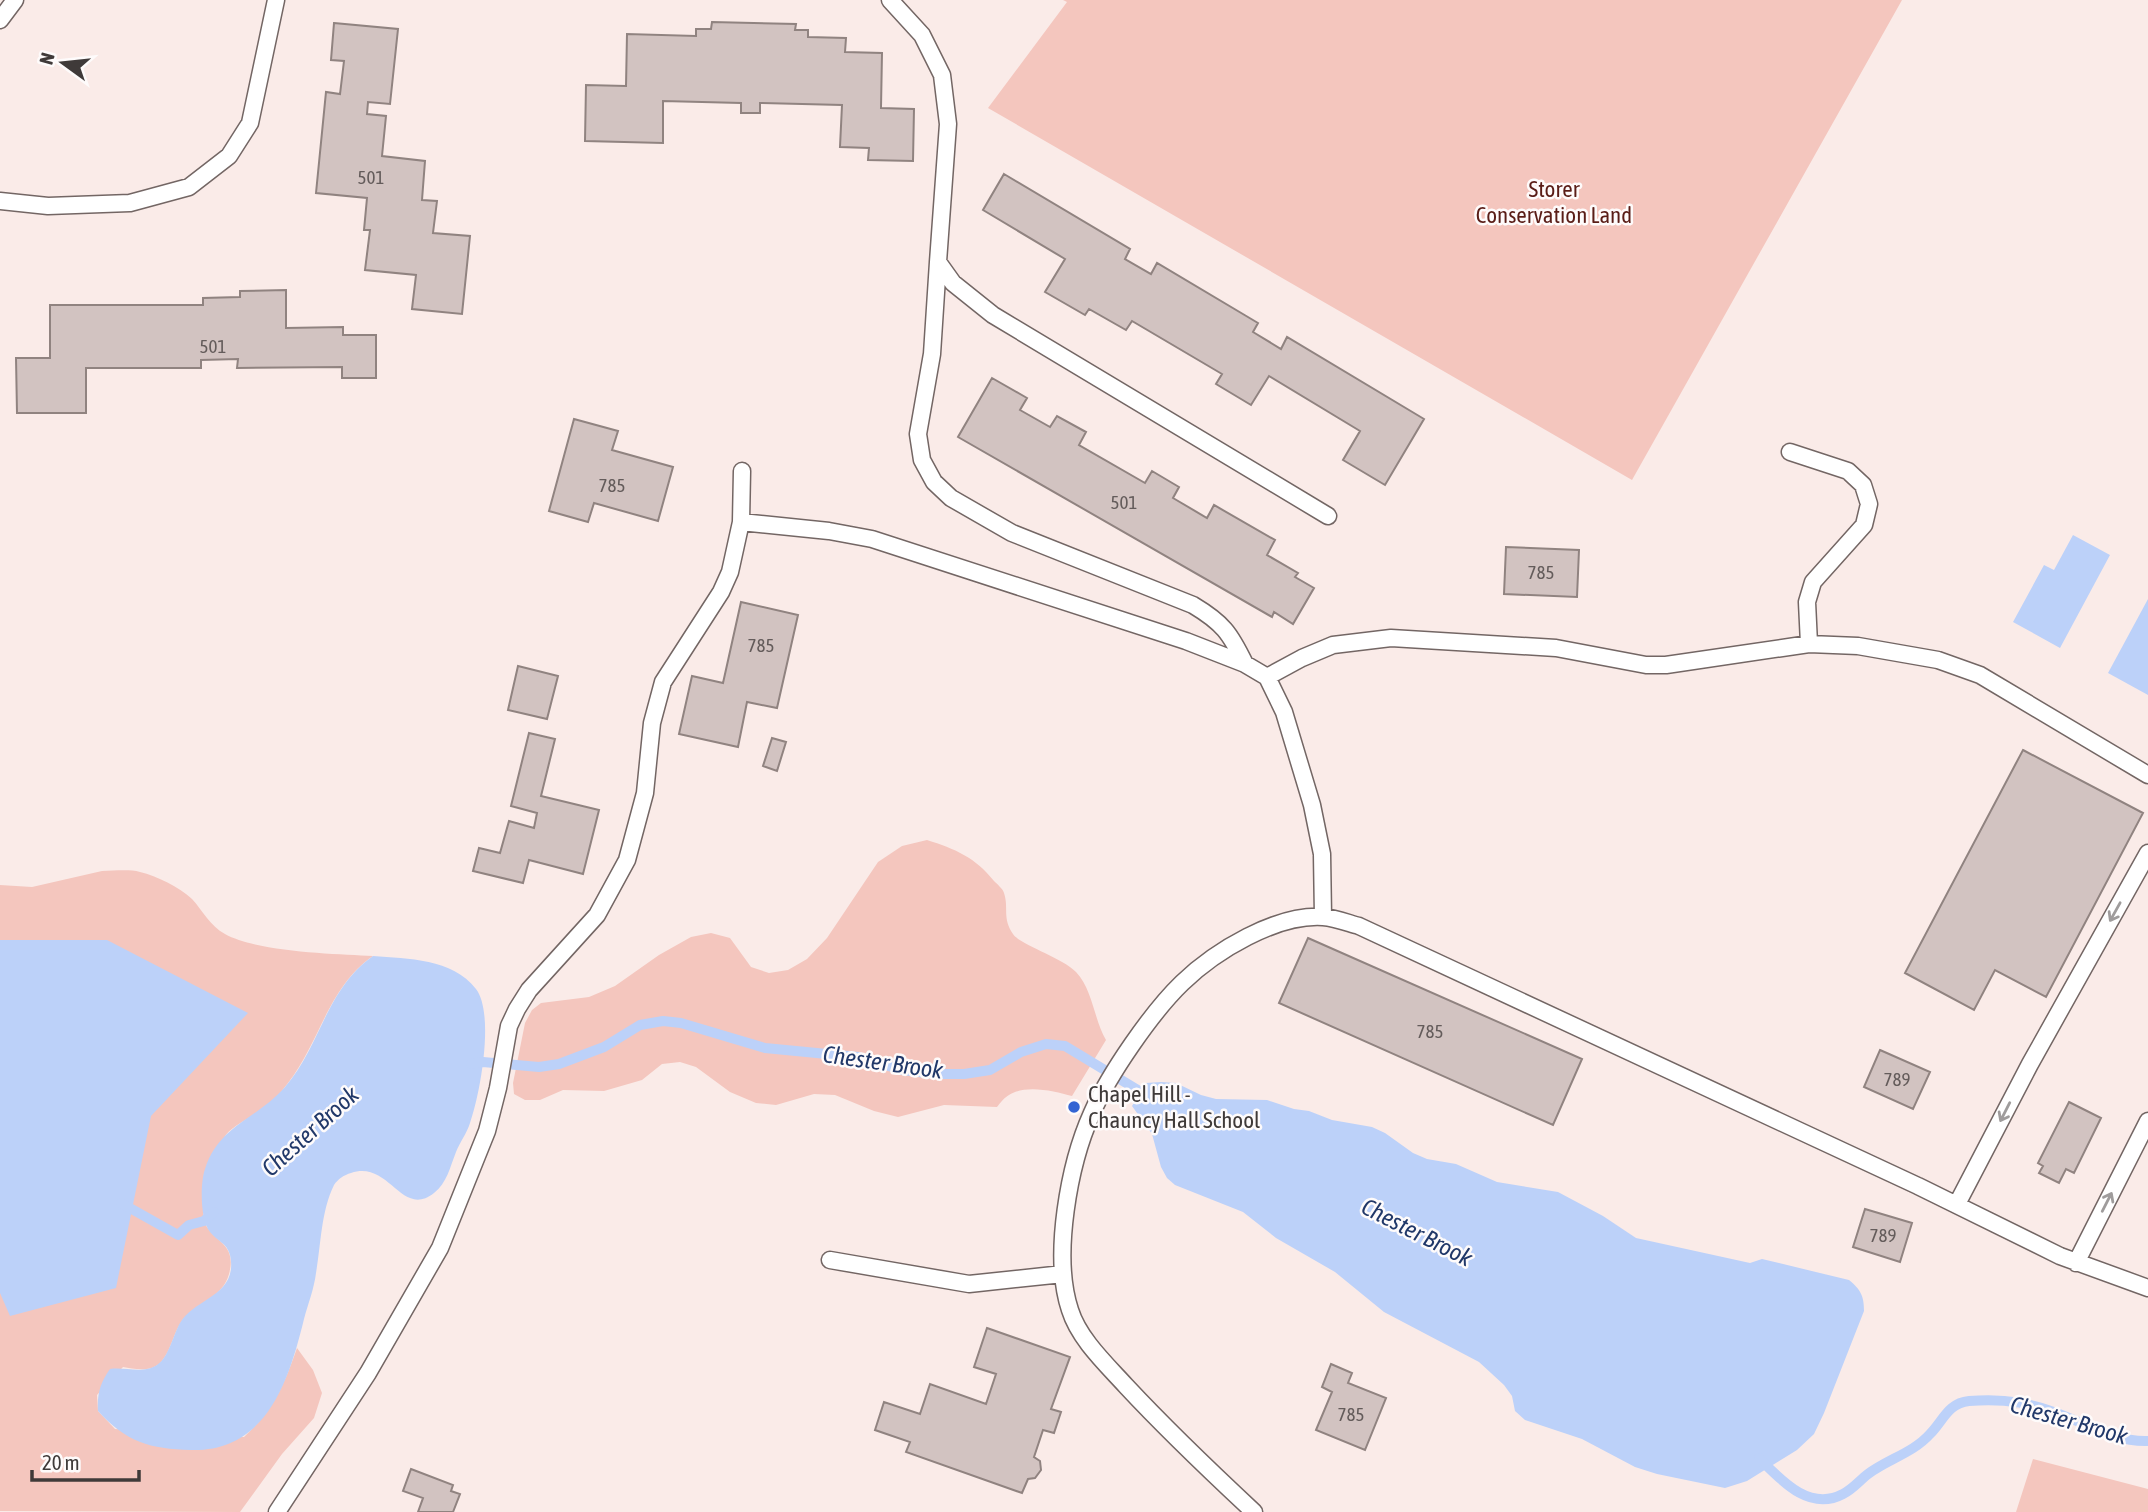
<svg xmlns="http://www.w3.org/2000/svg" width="2148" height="1512" font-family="'Asap Condensed',sans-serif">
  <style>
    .green { fill: #f4c6be }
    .water { fill: #bcd1f9 }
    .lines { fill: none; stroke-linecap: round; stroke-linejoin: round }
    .stream { stroke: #bcd1f9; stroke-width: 10 }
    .building { fill: #d2c3c1; stroke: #908380; stroke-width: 2 }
    .lane-casing { stroke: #736664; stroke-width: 19 }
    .lane { stroke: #fff; stroke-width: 16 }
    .oneway { stroke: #9f9c9c }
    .poi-dot { fill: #3364d3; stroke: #fefbfb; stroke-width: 2.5 }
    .labels { text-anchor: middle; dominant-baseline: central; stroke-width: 5; stroke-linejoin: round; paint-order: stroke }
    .number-label { font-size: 19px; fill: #645c5b }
    .park-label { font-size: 23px; fill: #5a1d17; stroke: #fefbfb }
    .poi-label { font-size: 23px; fill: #3f3a39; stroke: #fefbfb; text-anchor: start }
    .water-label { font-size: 24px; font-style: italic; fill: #213869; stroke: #fefbfb }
  </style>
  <rect width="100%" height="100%" fill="#faebe8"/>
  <!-- green -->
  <path class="green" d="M1063,0h839l-270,480 -644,-372 79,-106z
    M927,840c28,9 48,17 67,41 3,3 9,8 10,12 5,15 -2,25 9,41 7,11 48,23 63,38 17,18 18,48 30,68l-34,56c-18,-5 -46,-12 -63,-1 -4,2 -9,8 -12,12l-53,-2 -46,12 -24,-6 -39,-16 -21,-1 -38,11 -20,-2 -26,-11 -34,-25 -16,-5 -18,2 -20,16 -38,11 -41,-1 -23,10h-15l-11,-6 -1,-11 12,-60 7,-13 9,-7 48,-6 26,-11 44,-31 32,-18 20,-4 19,5 21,29 18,6 19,-3 19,-11 20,-21 51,-76 24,-16z
    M102,871c12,0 27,-2 38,1 17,4 39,15 52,27 11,12 18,27 33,35 32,18 110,20 148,22 -45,31 -53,86 -85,127 -6,8 -14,18 -22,24 -10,8 -37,20 -42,31 -7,15 -24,68 -20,82 6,22 34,21 25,54 -6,23 -30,28 -44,43 -12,13 -13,35 -26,47 -10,8 -25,5 -36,3l-26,28 1,16 17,18 129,8c30,-28 40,-52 53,-89l16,22 9,23 -8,25 -32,36 -42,58 -240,-1v-626l32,2z
    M2033,1459l115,30v23h-132z"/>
  <!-- water -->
  <path class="water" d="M2073,535l37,20 -50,93 -47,-26 31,-57 10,5z
    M2148,599v96l-40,-22z
    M0,940h107l141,73 -97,103 -35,172 -106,28 -10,-23z
    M373,956c35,3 79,2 103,33 19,25 4,106 -6,134 -3,10 -10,19 -14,29 -6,15 -9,31 -22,41 -33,26 -44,-33 -83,-20 -7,2 -13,6 -17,12 -13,26 -13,60 -18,88 -2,16 -8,31 -12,46 -15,61 -37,133 -113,131 -41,-1 -65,-8 -93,-39 -1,-17 2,-28 12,-42 16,-2 33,5 47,-4 12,-8 16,-30 23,-42 14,-25 59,-27 50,-68 -3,-12 -13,-14 -20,-23 -10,-12 -10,-49 -5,-63 14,-44 51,-49 80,-82 36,-41 40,-97 88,-131z
    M1161,1082l15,1 25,12 15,4 51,1 27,9 15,2 23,9 40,7 13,6 28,20 14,6 29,5 41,18 61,10 45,24 33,22 114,25 12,-4 87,21c12,10 15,16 15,31l-40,102 -10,21 -17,16 -50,31 -22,7 -68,-14 -22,-7 -53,-28 -57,-19 -10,-9 -3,-15 -8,-11 -25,-23 -95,-50 -49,-40 -59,-34 -33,-26 -68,-27 -8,-7 -6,-11 -9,-33 -20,-28 14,-23z"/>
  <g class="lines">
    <!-- stream -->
    <path class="stream" d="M471,1064l12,-2 56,5 20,-3 45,-17 36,-22 23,-4 18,2 84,25 93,9 44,13 33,4h29l26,-4 31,-18 25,-8 19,2 86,52
      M121,1203l57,32 11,-10 15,-4 10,-9
      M1759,1458c22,22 50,54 84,36 10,-5 16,-13 25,-20 20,-15 45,-21 62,-40 13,-13 18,-31 39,-33 37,-3 64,2 98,16 27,11 51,25 81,24"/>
  </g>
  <!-- building -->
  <path class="building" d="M712,22l84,2 -1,6h13v7l38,1 -1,14 37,1 -1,55 33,1 -1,52 -45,-1 1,-12 -29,-1 2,-42 -82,-2v10h-19v-10l-78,-2v42l-78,-2 1,-56 40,1 1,-52 69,2v-7h15z
    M334,23l64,6 -8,75 -22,-2 -1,12 19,2 -4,40 43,5 -3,39 15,1 -4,32 37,3 -8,78 -50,-5 4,-34 -51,-5 5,-40h-6l3,-32 -51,-5 10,-101 14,2 4,-33 -13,-1z
    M1004,174l126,75 -5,10 26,15 6,-11 101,60 -5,9 28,17 6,-12 137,82 -39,66 -42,-25 17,-29 -91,-55 -18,29 -35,-21 6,-10 -90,-53 -6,9 -37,-21 -4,6 -40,-23 20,-33 -82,-49z
    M286,290v38l57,-1v8h33v43h-34v-11l-105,1 1,-9 -37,1v8h-115v45h-69l-1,-55h34v-53h153v-7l37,-1v-6z
    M992,378l35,20 -7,12 30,17 7,-11 29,16 -7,13 66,38 7,-12 27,16 -6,11 34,20 7,-13 61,35 -8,15 31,18 -3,4 19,11 -21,36 -19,-12 -2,5 -314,-180z
    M574,419l44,12 -6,19 61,17 -15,54 -64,-18 -6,19 -39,-11z
    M1506,547l73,3 -2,47 -73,-3z
    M741,602l57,13 -21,93 -30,-6 -9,45 -59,-13 13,-58 31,7z
    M518,666l40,10 -11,43 -39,-9z
    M529,733l26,6 -14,57 58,14 -16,64 -54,-14 -6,23 -50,-12 6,-23 21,5 9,-32 25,7 3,-15 -26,-7z
    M772,738l14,4 -9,29 -14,-5z
    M2023,750l120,63 -97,184 -51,-27 -21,40 -69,-37z
    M1308,938l274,121 -29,66 -274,-122z
    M1880,1050l50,22 -17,37 -49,-22z
    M2069,1102l32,16 -27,55 -8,-4 -7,14 -20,-10 4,-7 -5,-3z
    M1865,1209l47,14 -12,39 -47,-15z
    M987,1328l83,29 -19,52 10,3 -7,21 -11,-3 -9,27 6,4 1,9 -6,8 -7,1 -6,14 -116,-41 4,-10 -35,-12 9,-28 36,12 10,-30 56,20 10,-30 -22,-7z
    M1331,1364l21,9 -4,10 38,15 -21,52 -49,-20 16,-38 -10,-5z
    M411,1469l42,16 -2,6 9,3 -7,18h-35l5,-14 -20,-7z"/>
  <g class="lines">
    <defs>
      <path id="lane" d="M890,0l32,35 20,40 6,49 -10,138 15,21 40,32 335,201
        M0,20l15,-20
        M0,201l48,5 82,-3 59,-16 40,-31 21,-33 26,-123
        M938,262l-6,92 -14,80 4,26 12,22 17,16 61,35 181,72c30,18 37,28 52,59
        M1790,452l58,19 15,14 6,19 -5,21 -51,57 -6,20 2,42
        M741,522l88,9 43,8 314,102 59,23 22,13 17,35 28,93 10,49 1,63
        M1267,677l35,-19 31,-13 58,-7 165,10 90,17h20l143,-21 49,2 80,14 42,15 168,100
        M1957,1204l73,-140 118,-211
        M830,1260l139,24 94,-10
        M2076,1263l72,-142
        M277,1512l91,-139 72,-125 47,-117 11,-43 11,-62 8,-17 12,-19 68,-75 30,-55 18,-67 7,-70 11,-41 58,-90 9,-20 11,-50 1,-51
        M1254,1512c-44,-41 -87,-82 -128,-126 -20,-22 -47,-47 -56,-76 -18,-54 -1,-146 22,-197 17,-39 60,-101 90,-130 33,-32 94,-69 141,-66 12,1 25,6 36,9l559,260 142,70 88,32"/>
    </defs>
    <!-- lane casing -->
    <use href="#lane" class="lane-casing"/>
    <!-- lane -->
    <use href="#lane" class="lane"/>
  </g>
  <!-- one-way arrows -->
  <defs><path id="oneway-shaft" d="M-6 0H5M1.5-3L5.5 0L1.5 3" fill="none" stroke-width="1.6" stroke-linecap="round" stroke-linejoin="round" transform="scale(1.75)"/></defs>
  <g class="oneway">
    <use href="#oneway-shaft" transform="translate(2115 912) rotate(119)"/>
    <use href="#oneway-shaft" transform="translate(2005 1112) rotate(117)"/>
    <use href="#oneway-shaft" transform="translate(2107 1202) rotate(-63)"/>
  </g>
  <!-- markers -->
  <circle class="poi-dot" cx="1074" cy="1107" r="7"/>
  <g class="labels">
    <!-- number labels -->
    <g class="number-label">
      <text x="371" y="177">501</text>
      <text x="213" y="346">501</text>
      <text x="612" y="485">785</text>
      <text x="1124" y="502">501</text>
      <text x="1541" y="572">785</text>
      <text x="761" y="645">785</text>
      <text x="1430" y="1031">785</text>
      <text x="1897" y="1079">789</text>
      <text x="1883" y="1235">789</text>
      <text x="1351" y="1414">785</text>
    </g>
    <!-- park labels -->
    <g class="park-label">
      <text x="1554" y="189">Storer<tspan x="1554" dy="26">Conservation Land</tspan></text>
    </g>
    <!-- poi labels -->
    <g class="poi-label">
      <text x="1088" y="1094">Chapel Hill -<tspan x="1088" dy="26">Chauncy Hall School</tspan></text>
    </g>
    <!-- water labels -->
    <g class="water-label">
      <text transform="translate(883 1062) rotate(8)">Chester Brook</text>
      <text transform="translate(310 1131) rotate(-42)">Chester Brook</text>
      <text transform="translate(1417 1232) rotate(27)">Chester Brook</text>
      <text transform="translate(2069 1420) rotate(16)">Chester Brook</text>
    </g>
  </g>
  <!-- north arrow -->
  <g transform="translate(63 63) rotate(285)" stroke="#fefbfb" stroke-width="5" paint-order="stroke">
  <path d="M0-5L12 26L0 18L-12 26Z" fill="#3f3a39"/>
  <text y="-10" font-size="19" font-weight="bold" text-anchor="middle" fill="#3f3a39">N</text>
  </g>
  <!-- scale -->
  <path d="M32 1470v10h107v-10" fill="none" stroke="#3f3a39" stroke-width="3.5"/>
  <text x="42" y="1470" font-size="21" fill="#3f3a39" stroke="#fefbfb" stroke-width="5" paint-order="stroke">20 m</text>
</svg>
